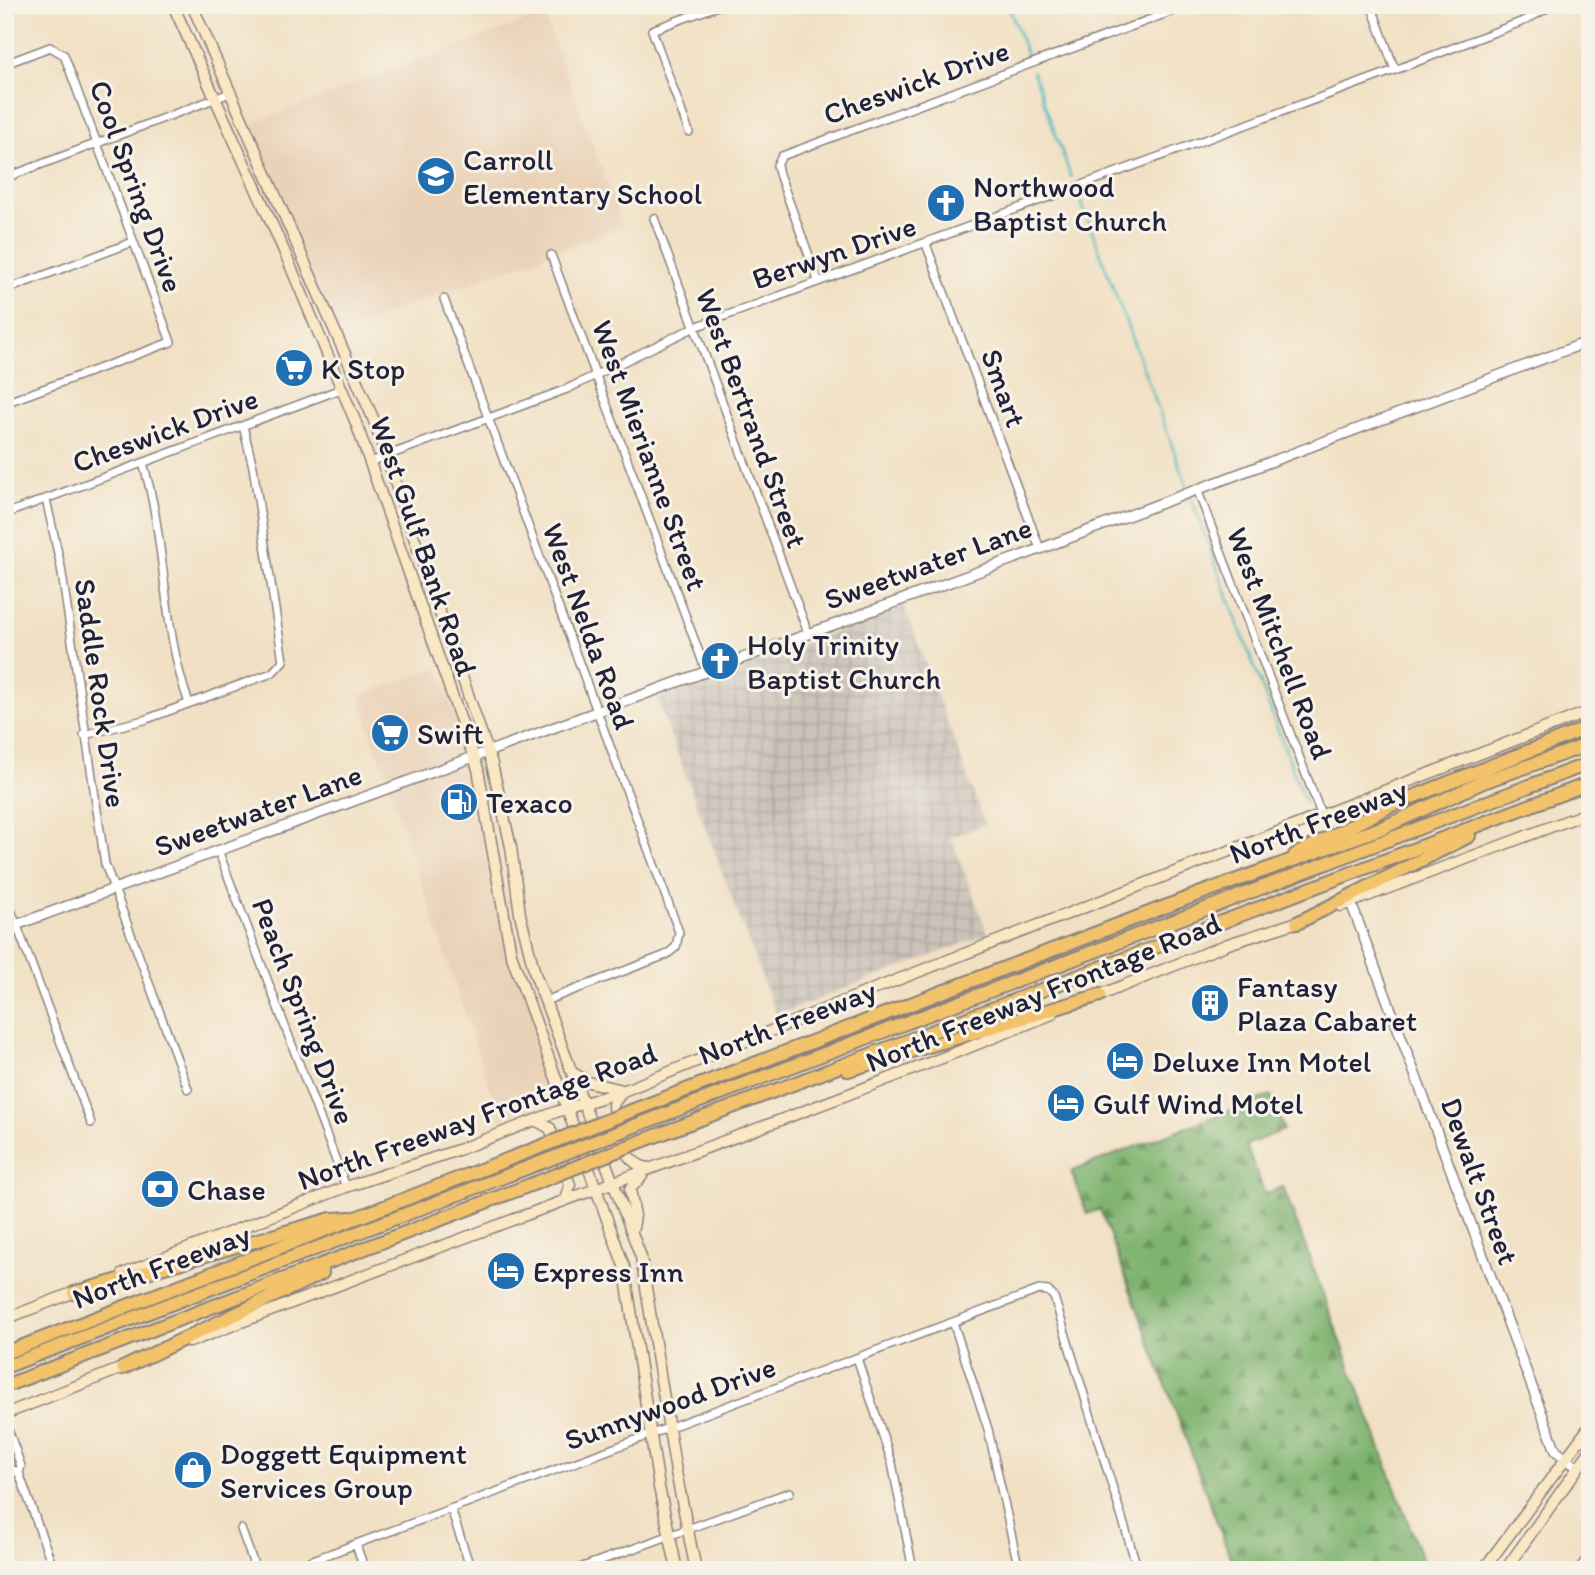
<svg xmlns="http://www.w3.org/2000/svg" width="1595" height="1575" font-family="Itim,sans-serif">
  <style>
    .built { fill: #ead2b8 }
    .industrial { fill: url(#industrial-grid) }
    .forest { fill: url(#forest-firs); stroke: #506b55; stroke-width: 2 }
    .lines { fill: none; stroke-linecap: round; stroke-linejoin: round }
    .stream { stroke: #48b8bf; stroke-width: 2.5 }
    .minor-casing { stroke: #8a817f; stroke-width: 10 }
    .tertiary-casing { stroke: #8a817f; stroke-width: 12 }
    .secondary-casing { stroke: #8a817f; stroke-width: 13 }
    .motorway-casing { stroke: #8a817f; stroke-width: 16 }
    .minor { stroke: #fff; stroke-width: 7 }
    .tertiary { stroke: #fff; stroke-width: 9 }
    .secondary { stroke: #fae7c3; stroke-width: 10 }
    .motorway { stroke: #f2c36a; stroke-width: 12 }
    .motorway-bridge-casing { stroke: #8a817f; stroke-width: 16; stroke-linecap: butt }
    .motorway-bridge { stroke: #f2c36a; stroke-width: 12 }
    .labels { text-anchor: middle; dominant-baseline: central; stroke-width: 6; stroke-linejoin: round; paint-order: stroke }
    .street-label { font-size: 30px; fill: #22223b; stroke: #f7f3e8 }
    .poi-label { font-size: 30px; fill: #22223b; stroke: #f7f3e8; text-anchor: start }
  </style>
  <defs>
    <pattern id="industrial-grid" width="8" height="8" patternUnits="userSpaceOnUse" patternTransform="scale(1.75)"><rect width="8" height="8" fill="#ccc2b9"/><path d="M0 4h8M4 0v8" fill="none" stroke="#afa6a0"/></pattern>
    <pattern id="forest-firs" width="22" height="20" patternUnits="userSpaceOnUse" patternTransform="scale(1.75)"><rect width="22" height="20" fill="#7fb46f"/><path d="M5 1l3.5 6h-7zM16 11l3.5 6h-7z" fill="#68925c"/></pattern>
  </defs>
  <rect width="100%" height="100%" fill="#f7f3e8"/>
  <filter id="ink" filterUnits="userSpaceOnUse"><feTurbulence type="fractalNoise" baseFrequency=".0143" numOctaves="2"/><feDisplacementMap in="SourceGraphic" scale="14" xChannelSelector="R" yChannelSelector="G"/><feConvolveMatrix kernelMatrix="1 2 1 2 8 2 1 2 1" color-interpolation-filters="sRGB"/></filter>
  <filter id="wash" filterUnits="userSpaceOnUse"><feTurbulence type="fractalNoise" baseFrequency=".00686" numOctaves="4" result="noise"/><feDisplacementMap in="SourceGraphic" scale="28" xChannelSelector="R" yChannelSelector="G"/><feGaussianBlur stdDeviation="1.57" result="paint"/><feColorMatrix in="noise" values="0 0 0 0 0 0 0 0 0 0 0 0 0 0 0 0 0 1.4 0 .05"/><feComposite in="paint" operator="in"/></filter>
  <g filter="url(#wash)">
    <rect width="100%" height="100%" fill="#f1e0c3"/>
    <!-- built -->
    <path class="built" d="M544,14l79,212 -286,107 -91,-208z
      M438,667l43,116 71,317 -52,19 -141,-423z"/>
    <!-- industrial -->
    <path class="industrial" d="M904,606l81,218 -34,13 37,97 -212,81 -119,-316z"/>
    <!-- forest -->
    <path class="forest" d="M1271,1095l13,35 -38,15 19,49 18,-7 143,383h-191l-135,-361 -13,5 -16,-43z"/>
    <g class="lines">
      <!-- stream -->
      <path class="stream" d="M1008,5l20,53
        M1033,72l38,105
        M1077,191l110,295
        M1191,498l114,304"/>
    </g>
  </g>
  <g filter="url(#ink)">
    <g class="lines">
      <defs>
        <path id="minor" d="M1371,5l24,65
          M5,64l45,-17 14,8 107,287 -166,61
          M689,132l-37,-102 68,-25
          M5,178l225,-85
          M654,218l154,415
          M926,244l114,305
          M551,255l155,416
          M818,280l-39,-106 -2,-9 5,-9 407,-151
          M5,290l128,-48
          M444,299l235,633 -3,15 -10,8 -121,46
          M370,462l197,-73 128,-62 700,-257 131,-50 27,-15
          M143,463c24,78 18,164 46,240
          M1197,489l124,325
          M46,499l15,68 44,297 83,225
          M5,514l336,-125
          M84,735l60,-15 128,-47 11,-12 -30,-194 -10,-41
          M218,850l128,337
          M5,894l86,229
          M953,1322l35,107 31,141
          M857,1358l35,105 21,107
          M5,1421l16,45 -2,7 35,97
          M5,1453l6,16 8,4
          M451,1509l20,61
          M241,1529l15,41
          M356,1545l9,25
          M577,1569l213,-77
          M286,1570l753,-280 9,1 6,6 84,273
          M1578,1570l12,-16"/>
        <path id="tertiary" d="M1351,903l205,548 21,16
          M5,929l1035,-380 550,-208
          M1581,1437l9,7"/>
        <path id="secondary" d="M173,5l112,248 71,170 122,346 33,185 113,312 35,221 18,83
          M192,5l181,413 119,346 19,83 9,67 15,60 106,283 35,215 20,98
          M1341,906l249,-94
          M1095,997l133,-53 73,-23
          M575,1074l13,8 35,8
          M623,1091l-10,13c0,23 10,62 37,64
          M535,1120l15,8 20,57 -4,15
          M633,1228l2,-12 -5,-27 12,-13
          M123,1274l223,-87 112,-37 98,-38 67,-21 256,-104 711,-276
          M5,1319l75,-29
          M190,1342c286,-112 577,-212 862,-328
          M5,1414l125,-49
          M1483,1570l107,-144
          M1505,1570l85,-119"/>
        <path id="motorway" d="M1295,855l97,-50 198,-78
          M1297,923l172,-87
          M848,1070l252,-75
          M631,1111l570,-218 183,-66 99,-45 107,-38
          M637,1125l953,-362
          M642,1141l948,-358
          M74,1293l257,-74 20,-1
          M5,1353l535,-206
          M5,1367l540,-206
          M123,1368l199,-95
          M5,1386l546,-209"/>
      </defs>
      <!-- minor casing -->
      <use href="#minor" class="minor-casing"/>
      <!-- tertiary casing -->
      <use href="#tertiary" class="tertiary-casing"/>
      <!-- secondary casing -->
      <use href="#secondary" class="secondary-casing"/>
      <!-- motorway casing -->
      <use href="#motorway" class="motorway-casing"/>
      <!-- minor -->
      <use href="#minor" class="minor"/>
      <!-- tertiary -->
      <use href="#tertiary" class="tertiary"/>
      <!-- secondary -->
      <use href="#secondary" class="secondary"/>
      <!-- motorway -->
      <use href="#motorway" class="motorway"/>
      <defs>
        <path id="motorway-bridge" d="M540,1147l91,-36
          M545,1161l92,-36
          M551,1177l91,-36"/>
      </defs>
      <!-- motorway-bridge casing -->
      <use href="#motorway-bridge" class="motorway-bridge-casing"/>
      <!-- motorway-bridge -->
      <use href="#motorway-bridge" class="motorway-bridge"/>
    </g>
  </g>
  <!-- icons -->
  <defs>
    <symbol id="school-disc" viewBox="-11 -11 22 22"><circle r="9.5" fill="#1f6fb2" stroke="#f7f3e8"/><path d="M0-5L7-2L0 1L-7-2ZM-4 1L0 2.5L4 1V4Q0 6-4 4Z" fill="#fff"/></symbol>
    <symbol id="church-disc" viewBox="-11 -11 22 22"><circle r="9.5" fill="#1f6fb2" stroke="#f7f3e8"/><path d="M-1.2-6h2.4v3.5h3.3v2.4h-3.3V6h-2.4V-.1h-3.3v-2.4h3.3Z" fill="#fff"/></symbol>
    <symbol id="supermarket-disc" viewBox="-11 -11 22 22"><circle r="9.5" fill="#1f6fb2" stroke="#f7f3e8"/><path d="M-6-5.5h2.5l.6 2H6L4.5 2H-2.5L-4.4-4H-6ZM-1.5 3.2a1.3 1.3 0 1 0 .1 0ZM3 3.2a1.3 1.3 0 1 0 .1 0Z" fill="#fff"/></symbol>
    <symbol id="fuel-disc" viewBox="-11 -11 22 22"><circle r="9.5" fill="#1f6fb2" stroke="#f7f3e8"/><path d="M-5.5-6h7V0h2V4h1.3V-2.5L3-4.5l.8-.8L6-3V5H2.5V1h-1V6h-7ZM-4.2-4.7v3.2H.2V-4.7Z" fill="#fff"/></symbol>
    <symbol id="building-disc" viewBox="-11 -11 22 22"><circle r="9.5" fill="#1f6fb2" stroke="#f7f3e8"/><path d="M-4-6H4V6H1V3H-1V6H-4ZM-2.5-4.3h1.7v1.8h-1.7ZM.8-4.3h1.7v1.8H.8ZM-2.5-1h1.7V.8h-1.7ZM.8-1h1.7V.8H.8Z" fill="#fff"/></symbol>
    <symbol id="hotel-disc" viewBox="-11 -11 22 22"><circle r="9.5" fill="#1f6fb2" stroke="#f7f3e8"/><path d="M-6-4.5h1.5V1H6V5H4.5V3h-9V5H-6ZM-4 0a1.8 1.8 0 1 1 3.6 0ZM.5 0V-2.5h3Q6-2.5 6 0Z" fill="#fff"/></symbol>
    <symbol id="bank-disc" viewBox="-11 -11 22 22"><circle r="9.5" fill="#1f6fb2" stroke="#f7f3e8"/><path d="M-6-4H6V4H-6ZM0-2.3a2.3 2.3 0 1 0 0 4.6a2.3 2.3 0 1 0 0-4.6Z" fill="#fff"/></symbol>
    <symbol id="shop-disc" viewBox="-11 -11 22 22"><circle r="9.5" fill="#1f6fb2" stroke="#f7f3e8"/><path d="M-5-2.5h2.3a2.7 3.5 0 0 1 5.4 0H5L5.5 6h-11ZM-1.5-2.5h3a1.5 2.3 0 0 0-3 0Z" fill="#fff"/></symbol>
  </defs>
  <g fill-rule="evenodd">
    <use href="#school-disc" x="414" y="154" width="44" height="44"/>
    <use href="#church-disc" x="924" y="181" width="44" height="44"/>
    <use href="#supermarket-disc" x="272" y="346" width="44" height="44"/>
    <use href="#church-disc" x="698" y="639" width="44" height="44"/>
    <use href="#supermarket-disc" x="368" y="711" width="44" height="44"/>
    <use href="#fuel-disc" x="437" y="780" width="44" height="44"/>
    <use href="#building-disc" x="1188" y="981" width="44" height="44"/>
    <use href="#hotel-disc" x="1103" y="1039" width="44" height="44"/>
    <use href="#hotel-disc" x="1044" y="1081" width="44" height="44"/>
    <use href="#bank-disc" x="138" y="1167" width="44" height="44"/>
    <use href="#hotel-disc" x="484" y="1249" width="44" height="44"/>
    <use href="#shop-disc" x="171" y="1448" width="44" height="44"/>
  </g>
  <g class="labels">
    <!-- street labels -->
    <g class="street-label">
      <text transform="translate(916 82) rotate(-20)">Cheswick Drive</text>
      <text transform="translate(137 186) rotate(70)">Cool Spring Drive</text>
      <text transform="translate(834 252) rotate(-19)">Berwyn Drive</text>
      <text transform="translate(1004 388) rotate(70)">Smart</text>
      <text transform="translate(752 418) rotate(70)">West Bertrand Street</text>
      <text transform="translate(165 430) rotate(-20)">Cheswick Drive</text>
      <text transform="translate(650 455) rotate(70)">West Mierianne Street</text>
      <text transform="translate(424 546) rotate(71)">West Gulf Bank Road</text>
      <text transform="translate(928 563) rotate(-20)">Sweetwater Lane</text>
      <text transform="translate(589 626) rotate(70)">West Nelda Road</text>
      <text transform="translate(1280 643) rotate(69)">West Mitchell Road</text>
      <text transform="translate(101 693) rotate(82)">Saddle Rock Drive</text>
      <text transform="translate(258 810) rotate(-20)">Sweetwater Lane</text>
      <text transform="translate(1318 821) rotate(-21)">North Freeway</text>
      <text transform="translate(1043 992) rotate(-22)">North Freeway Frontage Road</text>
      <text transform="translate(304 1011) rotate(69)">Peach Spring Drive</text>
      <text transform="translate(787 1022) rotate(-21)">North Freeway</text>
      <text transform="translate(477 1116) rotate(-20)">North Freeway Frontage Road</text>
      <text transform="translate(1480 1181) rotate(70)">Dewalt Street</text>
      <text transform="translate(161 1266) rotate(-21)">North Freeway</text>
      <text transform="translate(670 1403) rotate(-20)">Sunnywood Drive</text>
    </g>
    <!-- poi labels -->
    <g class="poi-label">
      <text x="463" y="159">Carroll<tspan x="463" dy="34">Elementary School</tspan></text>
      <text x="973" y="186">Northwood<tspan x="973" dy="34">Baptist Church</tspan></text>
      <text x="321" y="368">K Stop</text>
      <text x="747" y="644">Holy Trinity<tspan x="747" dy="34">Baptist Church</tspan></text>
      <text x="417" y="733">Swift</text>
      <text x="486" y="802">Texaco</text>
      <text x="1237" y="986">Fantasy<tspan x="1237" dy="34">Plaza Cabaret</tspan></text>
      <text x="1152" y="1061">Deluxe Inn Motel</text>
      <text x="1093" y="1103">Gulf Wind Motel</text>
      <text x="187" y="1189">Chase</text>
      <text x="533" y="1271">Express Inn</text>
      <text x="220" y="1453">Doggett Equipment<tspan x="220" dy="34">Services Group</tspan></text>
    </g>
  </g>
  <!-- margin -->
  <rect width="1595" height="1575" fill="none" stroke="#f7f3e8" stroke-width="28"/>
</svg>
